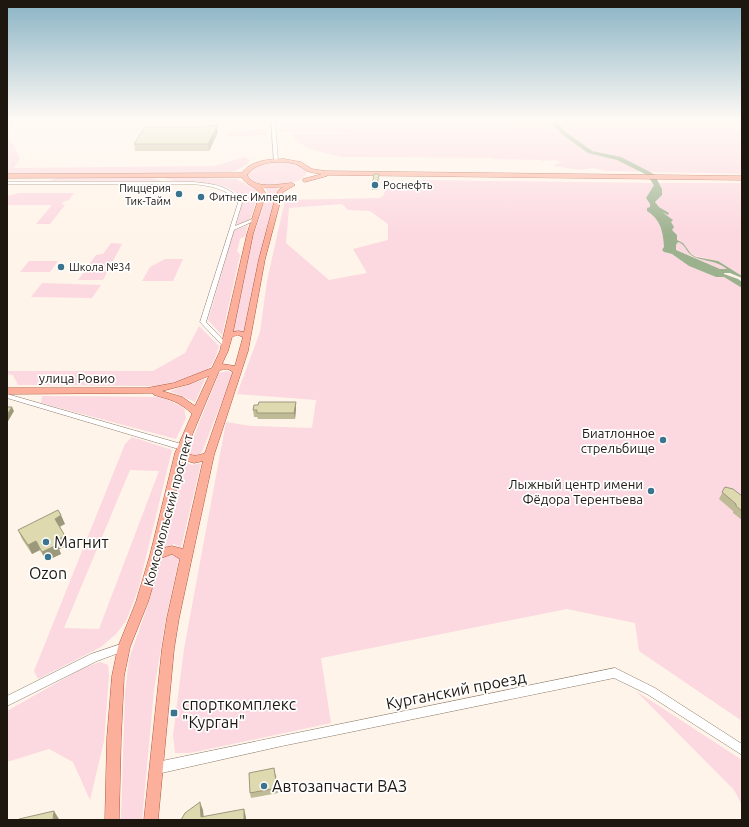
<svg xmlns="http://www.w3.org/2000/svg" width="749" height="827" font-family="Ubuntu,sans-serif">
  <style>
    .green { fill: #fcd8e0; fill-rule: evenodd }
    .water { fill: #9cb18e; fill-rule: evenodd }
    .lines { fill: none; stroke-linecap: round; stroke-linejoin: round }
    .river { fill: #9cb18e; fill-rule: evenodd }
    .minor-casing { stroke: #8b7b6b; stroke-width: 1 }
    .major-casing { stroke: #ad593f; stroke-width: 1 }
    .minor { fill: #fff; fill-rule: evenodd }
    .major { fill: #fcb09b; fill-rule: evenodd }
    .wall { fill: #c0bb97 }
    .shaded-wall { fill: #9c987b }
    .building { fill: #dfd9b0; stroke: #9c987b }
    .poi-dot { fill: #3b748e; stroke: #fff; stroke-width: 1.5 }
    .labels { text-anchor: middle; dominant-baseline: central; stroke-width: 3.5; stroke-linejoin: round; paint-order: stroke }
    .far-poi-label { font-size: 11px; fill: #1d1710; stroke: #fff; text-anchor: start }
    .street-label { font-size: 13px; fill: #1d1710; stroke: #fff }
    .poi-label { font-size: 13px; fill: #1d1710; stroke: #fff; text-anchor: end }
    .near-poi-label { font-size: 16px; fill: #1d1710; stroke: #fff; text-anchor: start }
    .near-street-label { font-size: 16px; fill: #1d1710; stroke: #fff }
  </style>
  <rect width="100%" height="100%" fill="#fff4e9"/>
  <!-- green -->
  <path class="green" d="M7,119h8l-6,17 11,22 -6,10 200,-2 31,-9 5,3 -2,4 -13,7 -21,3h-207z
    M281,119h461v55l-137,-3 -12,-3 -12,2 -28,-4 9,-4 -7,-2 -13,1 -1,-1 -47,-1 -1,-1 -152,-1 -31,-8 -16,-8 -2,-7h57v-2h-71l4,-2z
    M257,129h9l1,6 -41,2 2,-5 3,-1h18z
    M278,162h11l16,5 2,6c-9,15 -50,17 -60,3l1,-4 8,-6z
    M61,177h87l13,4 -2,1 -111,-1z
    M163,177l73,2 20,10 3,4 -9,27 -14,6 7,-26c-20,-27 -56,-10 -80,-23z
    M422,180l231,3 1,2 -8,13 4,6v3l-3,1v3c14,9 16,21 17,37l-2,2 2,2 8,2 17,12 27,11h8l18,11v433l-103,-70 -4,-28 -68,-14 -246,49 10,65 -141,30h-15l-2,-18 11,-86 42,-227 25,4 61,2 4,-28 -79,-6 23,-62 7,-51 18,-81 95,-2 4,-3 1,-5 9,-6h24zM342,204l6,6 22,1 18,13v16l-35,9 14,24 -38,7 -43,-37 3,-35z
    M659,183h83v93l-24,-15 -22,-5 -5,-2 -8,-11 -6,-3v-5l-6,-5v-9l1,-1 -10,-8 1,-1 -8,-9 7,-7v-6z
    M264,187l19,1 -7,7 -12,42 -19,95 -12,-1 20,-94 14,-42v-4z
    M19,193h55l-5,7 -6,2 -1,2 3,1 -15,19h-14l16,-19h-45v-9z
    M248,225l-3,11 -5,3 -3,12 3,4 -18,80 -14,-15 26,-89z
    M678,242l5,2 7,11 25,6 13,8h-8l-44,-19v-5z
    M111,243l11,1 -19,36h-25l18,-25 7,-1z
    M165,259h18l-10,22h-31l8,-14z
    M29,261h29l-8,11h-30z
    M42,283l59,2 -9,13 -61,-1z
    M199,326l20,20c-2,7 -5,18 -11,23 -12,9 -36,14 -51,17l-139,-1 -5,-10 -6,-1v-3h146l32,-18z
    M227,371l6,2 -31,79 -5,4 -7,-1 -2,-4 31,-78z
    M205,379l-10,23 -25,-11z
    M42,396l119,1 23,10 2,11 -10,21 -135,-36z
    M132,437l40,13 -34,140 -12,31 -10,13 -15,13 -63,32 -4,-8 91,-227zM130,470l29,1 -60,158 -35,-1z
    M185,462l7,3 9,-2 -20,85 -7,-4 -11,4z
    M170,554l9,4 -14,65 -11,67 -12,130h-21l4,-127 4,-34 19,-54 12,-47z
    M100,662l8,3 1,10 -5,66 -14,59 -17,-38 -24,-13 -42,13v-51l76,-43z
    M636,691l106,69v45l-8,-15z"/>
  <!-- water -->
  <path class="water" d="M643,173l11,1 8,15v6l-7,7 4,5 10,6 -1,2 -6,-3 11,8 -2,2 3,5 -2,3 5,5v5l6,3 8,11 5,3 22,4 24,15v2l-12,-5h-6v1l14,5 4,3v6l-18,-11h-8l-27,-11 -17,-12 -8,-2 -2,-2 2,-3c-1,-15 -3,-27 -17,-36v-3l3,-1v-3l-4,-6 8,-13 -5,-10zM678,242c7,2 8,9 13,13 11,7 23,4 36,14h-7l-44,-19v-5z"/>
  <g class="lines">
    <!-- river -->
    <path class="river" d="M551,119h6l-2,2 12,12 25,18 29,6 31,16 7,11 -5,1 -7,-10 -30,-15 -29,-7 -25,-18 -13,-13z"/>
    <defs>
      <path id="minor" d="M271,119h4l3,42 -2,1 -2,-1z
        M7,182h186c20,2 37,3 49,21l-7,23 17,-7 4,1 -22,10 -28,92 21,22 1,1 -1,1h-4l-23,-24 38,-119c-11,-15 -28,-17 -45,-19h-186z
        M7,394l178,51 1,2 -4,3 -175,-52z
        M124,643l3,1 2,3 -2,3 -30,11 -90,45v-10l84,-42z
        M615,668l40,20 87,56v11l-95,-61 -33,-16 -332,68 -125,28 -4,-2 -2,-4 2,-4 4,-2 125,-26z"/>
      <path id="major" d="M284,159l17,3 11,7 14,2 416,5v4l-414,-5 -1,1 -22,6 -2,-1v-2l19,-5c-5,-1 -10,-1 -15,-3 -4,-2 -7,-5 -11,-7 -15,-4 -40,-3 -49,11 7,15 31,9 45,8l3,2 -12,7 -1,3 -17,64 -17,92 -34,104 -35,163 -5,31 -16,171h-14l18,-171 5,-31 13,-59 -8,-5 -11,4 -13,44 -18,45 -6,29 -3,62 -2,82h-14l2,-82 5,-62 6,-29 18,-45 14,-47 25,-102 17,-39c-11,-12 -23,-15 -38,-19l-1,-2 -146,1v-6h140l27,-5 38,-15 8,-17 27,-117 13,-40c-6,-10 -14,-8 -18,-17l-235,1v-4l235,-1c9,-13 28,-14 42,-14zM283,187l-4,3 -3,5 -17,64 -15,73 -6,-1 -5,1 20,-98 13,-40 -4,-6zM238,335l5,2 -8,29 -13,-2 6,-13 4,-14zM224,369h4l5,3 -28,81c-7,3 -13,4 -19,-1l1,-5 32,-76zM209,376l-14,30 -13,-9 -20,-6 27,-7zM184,460l10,3 9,-2 -20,88 -11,-3 -9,2z"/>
    </defs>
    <!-- minor casing -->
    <use href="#minor" class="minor-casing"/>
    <!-- major casing -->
    <use href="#major" class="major-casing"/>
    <!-- minor -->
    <use href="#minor" class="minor"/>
    <!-- major -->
    <use href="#major" class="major"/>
  </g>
  <!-- wall -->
  <path class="wall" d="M218,132l-9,19h-74l-1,-7z
    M379,174l-2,16h-5v-4z
    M296,402v7l-1,10h-37l-1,-2h-3l-1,-7z
    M725,487l17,9v24l-9,-7v-2l-14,-12z
    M65,524l-5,3 5,9 4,9 -10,4 2,5 -15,7 -6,-11 -8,4 -10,-15 -4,-9z
    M276,774l2,19 -27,5 -1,-5z"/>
  <!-- shaded-wall -->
  <path class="shaded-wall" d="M217,126l1,6 -9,19 -1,-7z
    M296,402v7l-1,10 -1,-6z
    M12,407l2,4 -7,12v-8z
    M61,515l4,9 -7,3 -3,-8z
    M65,536l4,9 -10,4 2,5 -15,7 -4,-9 13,-11z
    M36,541l4,9 -8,4 -4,-9z
    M200,802l3,8 1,10 -3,-3z
    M244,809l2,8v3h-2z
    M54,811l5,8v1h-6z"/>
  <!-- building -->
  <path class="building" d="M207,126h10l-9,18h-74l11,-17h61z
    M374,174h5l-2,12h-5z
    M259,402h37l-2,11h-37v-3h-4l1,-5h4z
    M7,407h5l-5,8z
    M725,487l8,2 9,7v15l-6,-5v-2l-14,-12z
    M58,510l3,5 -6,4 10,17 -10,5 2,4 -15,7 -6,-11 -8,4 -10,-15z
    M274,768l3,20 -27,5 -1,-20z
    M200,802l1,15 43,-8v11h-63l4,-7z
    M54,811l-1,9h-34v-1z"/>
  <!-- sky -->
  <linearGradient id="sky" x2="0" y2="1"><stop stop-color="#89b3c4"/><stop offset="0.51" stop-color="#fffaf5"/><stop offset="1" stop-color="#fffaf5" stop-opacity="0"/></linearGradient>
  <rect width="749" height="235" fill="url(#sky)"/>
  <!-- markers -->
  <g class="poi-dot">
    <circle cx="375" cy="185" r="4"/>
    <circle cx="179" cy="194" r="4"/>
    <circle cx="201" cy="197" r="4"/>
    <circle cx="61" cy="267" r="4"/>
    <circle cx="663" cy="440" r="4"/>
    <circle cx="651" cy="491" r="4"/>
    <circle cx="46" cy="542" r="4"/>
    <circle cx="48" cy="557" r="4"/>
    <rect x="170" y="709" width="8" height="8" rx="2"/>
    <circle cx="264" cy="786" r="4"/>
  </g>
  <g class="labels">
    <!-- far-poi labels -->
    <g class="far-poi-label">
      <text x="383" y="185">Роснефть</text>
      <text x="171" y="188" text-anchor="end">Пиццерия<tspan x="171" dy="13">Тик-Тайм</tspan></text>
      <text x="209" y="197">Фитнес Империя</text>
      <text x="69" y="267">Школа №34</text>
    </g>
    <!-- street labels -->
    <g class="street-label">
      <text x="77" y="378">улица Ровио</text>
      <text transform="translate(168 510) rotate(-75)">Комсомольский проспект</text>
    </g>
    <!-- poi labels -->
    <g class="poi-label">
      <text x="655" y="433">Биатлонное<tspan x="655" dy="15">стрельбище</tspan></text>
      <text x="643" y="484">Лыжный центр имени<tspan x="643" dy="15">Фёдора Терентьева</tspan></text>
    </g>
    <!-- near-poi labels -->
    <g class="near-poi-label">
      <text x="54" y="542">Магнит</text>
      <text x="48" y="573" text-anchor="middle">Ozon</text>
      <text x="182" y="704">спорткомплекс<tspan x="182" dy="18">"Курган"</tspan></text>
      <text x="272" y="786">Автозапчасти ВАЗ</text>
    </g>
    <!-- near-street labels -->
    <g class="near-street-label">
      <text transform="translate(456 690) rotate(-11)">Курганский проезд</text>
    </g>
  </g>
  <!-- border -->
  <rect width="749" height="827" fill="none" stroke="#1d1710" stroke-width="16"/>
</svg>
